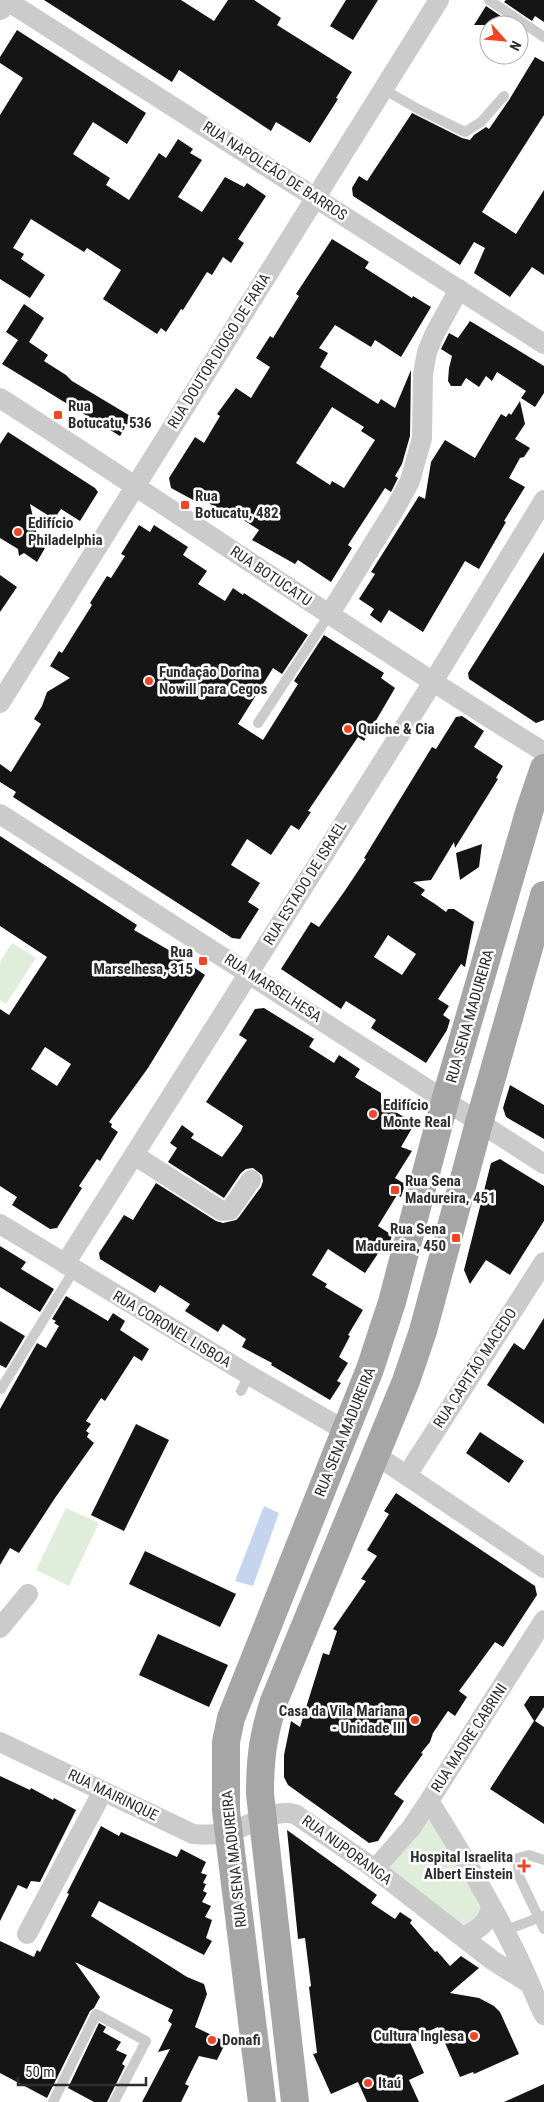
<svg xmlns="http://www.w3.org/2000/svg" width="544" height="2102" font-family="'Roboto Condensed',sans-serif">
  <style>
    .green { fill: #e0eddb }
    .water { fill: #c6d5ee }
    .building { fill: #151515; fill-rule: evenodd }
    .lines { fill: none; stroke-linecap: round; stroke-linejoin: round }
    .service { stroke: #cbcbcb; stroke-width: 10 }
    .minor { stroke: #cbcbcb; stroke-width: 20 }
    .tertiary { stroke: #cbcbcb; stroke-width: 24 }
    .primary { stroke: #a6a6a6; stroke-width: 28 }
    .poi-dot { fill: #f14625; stroke: #fff; stroke-width: 2 }
    .labels { text-anchor: middle; dominant-baseline: central; stroke-width: 5; stroke-linejoin: round; paint-order: stroke }
    .street-label { font-size: 15px; fill: #2e2e2e; stroke: #fff }
    .poi-label { font-size: 15px; font-weight: bold; fill: #2e2e2e; stroke: #fff; text-anchor: start }
  </style>
  <rect width="100%" height="100%" fill="#fff"/>
  <!-- green -->
  <path class="green" d="M12,943l24,15 -30,46 -6,-4v-38z
    M66,1508l33,15 -30,63 -33,-16z
    M428,1813l57,92 -13,20 -27,-3 -56,-53 25,-38z"/>
  <!-- water -->
  <path class="water" d="M264,1506l15,7 -26,73 -18,-5z"/>
  <!-- building -->
  <path class="building" d="M44,0h137l33,21 14,-21h26l27,18 -4,7 75,47 -16,26 2,1 -28,44 -34,-21 -5,9 -92,-61 -7,12z
    M346,0h32l-25,40 -23,-14z
    M506,0h38v22l-9,-6 -3,5 -28,-19z
    M486,6l28,19h-40z
    M17,30l129,83 -19,31 -34,-22 -20,32 37,24 -4,7 23,15 30,-47 7,5 12,-19 15,10 -3,4 12,7 -24,37 24,15 23,-35 19,10 3,-4 19,13 -28,43 6,4 -13,20 -8,-6 -11,18 -5,-3 -24,38 -2,-1 -15,23 -5,-4 -4,6 -54,-35 18,-29 -34,-22 -3,4 -53,-33 -18,29 11,6 -3,5 24,16 -15,23 -30,-19v-164l23,-37 -23,-15v-6z
    M535,57l9,5v53l-62,97 34,22 28,-44v85l-12,-8 -22,30 -36,-24 11,-25 -11,-6 -14,23 -107,-69 -1,-8 7,-12 8,5 45,-68 50,25 8,2 4,-5 12,-8 3,2 20,-29z
    M332,239l37,23 -4,6 47,30 1,-2 18,11 -30,50 -26,-17 -4,7 -36,-22 -16,23 9,5 -8,14 58,37 3,-5 14,9 16,-38 -1,66 -8,28 -7,12 3,2 -7,14 -6,-4 -37,57 4,3 -21,34 -33,-22 -3,4 -43,-24 7,-10 -22,-14 -2,3 -38,-23 -2,5 -24,-13 -2,-10 26,-41 9,6 16,-27 -3,-2 19,-26 15,10 19,-31 -14,-9 14,-22 3,2 26,-42 -3,-2zM332,407l32,20 -3,4 14,9 -31,48 -12,-7 -2,4 -34,-22z
    M24,304l20,14 -15,24 19,13 -4,6 22,14 6,6 60,36 -12,19 -118,-72 16,-24 -12,-8z
    M470,321l74,45v27l-9,14 -14,-9 5,-7 -29,-19 -5,9 -6,-5 -7,11 -13,-9 -5,8h-10l-3,-5 1,-13 3,-12 -11,-7 8,-16 9,5z
    M520,401l5,23 -10,15 15,9 -6,9 -4,1 -11,20 16,9 -21,34 2,1 -27,47 -14,-8 -42,71 -34,-22 -8,13 -11,-8 4,-6 -15,-10 16,-25 -4,-2 48,-76 6,3 6,-37 14,-22 30,18 26,-44 5,3 3,-4 2,2z
    M8,432l87,56 3,4 -18,29 -19,-12 -7,10 -24,-15 9,40 6,4 -8,14 -13,-9 -5,3 -1,-7 -18,-11v-94z
    M139,525l11,7 4,-7 34,22 -5,8 24,16 -9,13 27,17 8,-13 10,7 1,-2 64,42 -26,39 -9,-6 -35,56 25,16 35,-56 -4,-3 30,-46 60,38 -3,5 14,10 -31,53 -6,-4 -50,74 3,1 -12,18 -8,-5 -20,30 -24,-16 -16,26 29,18 -12,19 11,7 -19,30 -8,-1 -219,-141 3,-5 -16,-10v-18l11,8 30,-48 -7,-5 8,-13 5,-14 23,-14 -20,-12 9,-15 3,2 30,-48 -2,-2 17,-27 4,2 14,-22 -4,-2z
    M544,552v168l-8,3 -67,-44 -1,-6z
    M0,575l17,12 -17,25z
    M462,716l22,15 -10,16 29,19 -7,12 2,1 -43,69 -1,-6 -23,38 -18,2 12,8 -4,5 14,9 11,8 2,-3h6l20,13 -9,45 -4,-3 -23,35 11,7 -6,9 7,5 -3,10 -21,33 -55,-35 5,-8 -30,-19 -5,8 -60,-40 30,-47 8,5 25,-35 22,-33 -2,-1 68,-111 4,2 20,-32zM388,935l28,19 -14,21 -28,-18z
    M0,836l137,89 -3,5 33,19 38,26 -57,93 -39,54 3,2 -1,3 7,5 -18,29 -3,-2 -18,27 3,2 -25,40 -7,1 -38,-24 5,-8 -17,-11v-177l9,6 38,-58 -47,-31zM45,1047l26,17 -14,22 -26,-17z
    M482,844l-3,23 -19,13 -4,-27z
    M264,1008l50,31 -5,8 25,16 5,-8 21,14 -5,8 26,16v11l34,19 -14,24 11,4 -17,27 10,6 -4,13 -4,-2 -19,31 14,9 -5,18 -6,-4 -16,24 -37,-24 -16,26 15,9 -2,3 38,23 -15,25 2,1 -11,21 9,6 -11,18 4,2 -11,17 -59,-35 1,-2 -30,-16 4,-8 -23,-15 -5,8 -33,-21 5,-7 -30,-19 -5,8 -55,-34 -1,-6 25,-38 9,5 23,-37 60,38 7,2 13,-3 3,-3 22,-30 2,-6 -1,-6 -9,-7 -7,1 -5,4 -17,25 -56,-36 9,-14 -7,-5 12,-18 12,9 -3,4 31,19 19,-26 2,-5 -37,-24 41,-62 -8,-5 16,-26z
    M510,1085l34,20v34l-38,-22 -3,-9z
    M500,1159l44,27v35l-34,54 -24,-15 -16,24 -6,-14 27,-107z
    M0,1246l26,16 -5,7 33,20 -14,23 -40,-25z
    M66,1296l42,25 5,-8 12,8 -5,9 29,19 -7,12 -8,-5 -29,45 -4,-3 -15,23 5,3 -5,7 3,2 -2,4 7,6 -39,55 -36,55 -9,-5 -10,17v-156l37,-66 9,5 13,-22 -5,-3 2,-2 -4,-2z
    M544,1318v106l-57,-39 27,-42 10,7z
    M0,1321l25,15 -19,32 -6,-3z
    M136,1424l33,16 -45,91 -33,-16z
    M480,1432l44,29 -15,22 -43,-30z
    M396,1493l139,93 2,9 -34,52 -8,-5 -36,49 8,6 -12,19 -7,-5 -15,22 -3,9 -9,11 2,1 -29,40 10,7 -26,40 -9,2 -81,-58 -4,-8v-22l7,-34 9,6 23,-74 6,2 8,-24 -4,-2 33,-48 -5,-2 16,-23 -10,-6 22,-36 -5,-3z
    M145,1551l91,43 -16,33 -91,-43z
    M158,1634l70,31 -19,42 -70,-32z
    M530,1696h14v11l-9,14 9,6v97l-54,-35 44,-68 -10,-16z
    M0,1776l30,14 1,-2 22,12 1,-2 22,12 -36,72 -9,-1 -4,8 -9,-4 -18,36z
    M101,1826l18,10 2,-4 56,25 4,-8 25,13 -5,11 6,2 -4,8 3,1 -3,7 4,2 -5,9 9,4 -6,11 7,3 -6,18 6,3 -8,14 -105,-54 -8,15 96,61 17,7 3,10 -12,33 31,15 -9,18 -18,-4 -14,28 4,2 -8,16h-39l28,-53 -12,3 14,-28 -4,-3 5,-11 -98,-48 25,35 -6,11 -4,3 -43,87 -47,-25v-132l34,16 3,-7 3,2 29,-58 -2,-1z
    M287,1830l90,65 -6,8 24,16 5,-7 12,8 -2,3 25,29 2,-1 13,15 11,-10 18,12 -29,25 29,5 15,8 6,6 19,42 -45,20 -1,-2 -13,5 -22,-50 -29,13 15,33 -15,7 10,22h-52l-9,-20 -27,12 -18,-40 4,-1 -8,-66 2,-1 -6,-48 -7,1z
    M99,2023l7,4 -3,5 18,10 -5,8 11,5 -5,9 3,2 -18,36h-13l-26,-14z
    M544,2084v18h-40z"/>
  <g class="lines">
    <!-- service -->
    <path class="service" d="M489,0l55,37
      M383,89l35,20 47,23 16,-10 23,-26
      M258,723l71,-108
      M1,1389l73,-119
      M241,1391l8,-16
      M544,1860l-15,-5 -11,3v16l26,55
      M506,1934l6,-6 31,-12
      M53,2102l43,-88 50,27 -32,61"/>
    <!-- minor -->
    <path class="minor" d="M6,0l538,344
      M0,398c182,117 360,240 544,354
      M329,615l67,-108 14,-26 12,-43 1,-64 4,-22 7,-17 25,-46
      M0,703l439,-703
      M0,814l544,350
      M134,1155l88,56 8,-1 21,-30
      M0,1224l249,151 97,56
      M65,1264l368,-582 111,-182
      M376,1455l168,113
      M407,1475l137,-213
      M0,1628l28,-34
      M0,1742l193,92c12,1 24,1 35,-2 23,-6 42,-23 67,-18l80,55 117,91 35,22
      M429,1801c31,49 61,99 87,152 10,20 18,42 28,62
      M375,1869l36,-41 18,-27 115,-181
      M27,1934l76,-143
      M462,1937c16,-7 26,-13 29,-31"/>
    <!-- tertiary -->
    <path class="tertiary" d="M0,8l5,-8"/>
    <!-- primary -->
    <path class="primary" d="M262,2102l-36,-291v-69l5,-24 139,-349 22,-67 53,-201 85,-292 14,-41
      M295,2102l-35,-308c0,-36 3,-58 14,-93l132,-320 17,-50 56,-208 65,-228"/>
  </g>
  <!-- markers -->
  <g class="poi-dot">
    <rect x="53" y="410" width="10" height="10" rx="2.5"/>
    <rect x="180" y="500" width="10" height="10" rx="2.5"/>
    <circle cx="18" cy="532" r="5"/>
    <circle cx="149" cy="681" r="5"/>
    <circle cx="348" cy="729" r="5"/>
    <rect x="198" y="956" width="10" height="10" rx="2.5"/>
    <circle cx="373" cy="1114" r="5"/>
    <rect x="390" y="1185" width="10" height="10" rx="2.5"/>
    <rect x="451" y="1233" width="10" height="10" rx="2.5"/>
    <circle cx="415" cy="1720" r="5"/>
    <path d="M521.5 1858.5h5v5h5v5h-5v5h-5v-5h-5v-5h5z"/>
    <circle cx="474" cy="2036" r="5"/>
    <circle cx="212" cy="2040" r="5"/>
    <circle cx="368" cy="2083" r="5"/>
  </g>
  <g class="labels">
    <!-- street labels -->
    <g class="street-label">
      <text transform="translate(275 171) rotate(33)">RUA NAPOLEÃO DE BARROS</text>
      <text transform="translate(219 351) rotate(-58)">RUA DOUTOR DIOGO DE FARIA</text>
      <text transform="translate(271 576) rotate(34)">RUA BOTUCATU</text>
      <text transform="translate(305 883) rotate(-58)">RUA ESTADO DE ISRAEL</text>
      <text transform="translate(273 988) rotate(33)">RUA MARSELHESA</text>
      <text transform="translate(470 1016) rotate(-74)">RUA SENA MADUREIRA</text>
      <text transform="translate(172 1329) rotate(31)">RUA CORONEL LISBOA</text>
      <text transform="translate(475 1368) rotate(-57)">RUA CAPITÃO MACEDO</text>
      <text transform="translate(345 1432) rotate(-68)">RUA SENA MADUREIRA</text>
      <text transform="translate(469 1738) rotate(-57)">RUA MADRE CABRINI</text>
      <text transform="translate(113 1795) rotate(26)">RUA MAIRINQUE</text>
      <text transform="translate(347 1850) rotate(36)">RUA NUPORANGA</text>
      <text transform="translate(234 1859) rotate(-96)">RUA SENA MADUREIRA</text>
    </g>
    <!-- poi labels -->
    <g class="poi-label">
      <text x="68" y="406">Rua<tspan x="68" dy="17">Botucatu, 536</tspan></text>
      <text x="195" y="496">Rua<tspan x="195" dy="17">Botucatu, 482</tspan></text>
      <text x="28" y="523">Edifício<tspan x="28" dy="17">Philadelphia</tspan></text>
      <text x="159" y="672">Fundação Dorina<tspan x="159" dy="17">Nowill para Cegos</tspan></text>
      <text x="358" y="729">Quiche &amp; Cia</text>
      <text x="193" y="952" text-anchor="end">Rua<tspan x="193" dy="17">Marselhesa, 315</tspan></text>
      <text x="383" y="1105">Edifício<tspan x="383" dy="17">Monte Real</tspan></text>
      <text x="405" y="1181">Rua Sena<tspan x="405" dy="17">Madureira, 451</tspan></text>
      <text x="446" y="1229" text-anchor="end">Rua Sena<tspan x="446" dy="17">Madureira, 450</tspan></text>
      <text x="405" y="1711" text-anchor="end">Casa da Vila Mariana<tspan x="405" dy="17">- Unidade III</tspan></text>
      <text x="513" y="1857" text-anchor="end">Hospital Israelita<tspan x="513" dy="17">Albert Einstein</tspan></text>
      <text x="464" y="2036" text-anchor="end">Cultura Inglesa</text>
      <text x="222" y="2040">Donafi</text>
      <text x="378" y="2083">Itaú</text>
    </g>
  </g>
  <!-- north arrow -->
  <g transform="translate(504 40) rotate(117)"><circle r="24" fill="#ffffff" stroke="#ababab"/>
  <path d="M0-4L9 19L0 12L-9 19Z" fill="#f14625"/>
  <text y="-8" font-size="14" font-weight="bold" text-anchor="middle" fill="#2e2e2e">N</text>
  </g>
  <!-- scale -->
  <path d="M18 2077v8h128v-8" fill="none" stroke="#2e2e2e" stroke-width="2.5"/>
  <text x="25" y="2077" font-size="15" fill="#2e2e2e" stroke="#ffffff" stroke-width="4" paint-order="stroke">50 m</text>
</svg>
